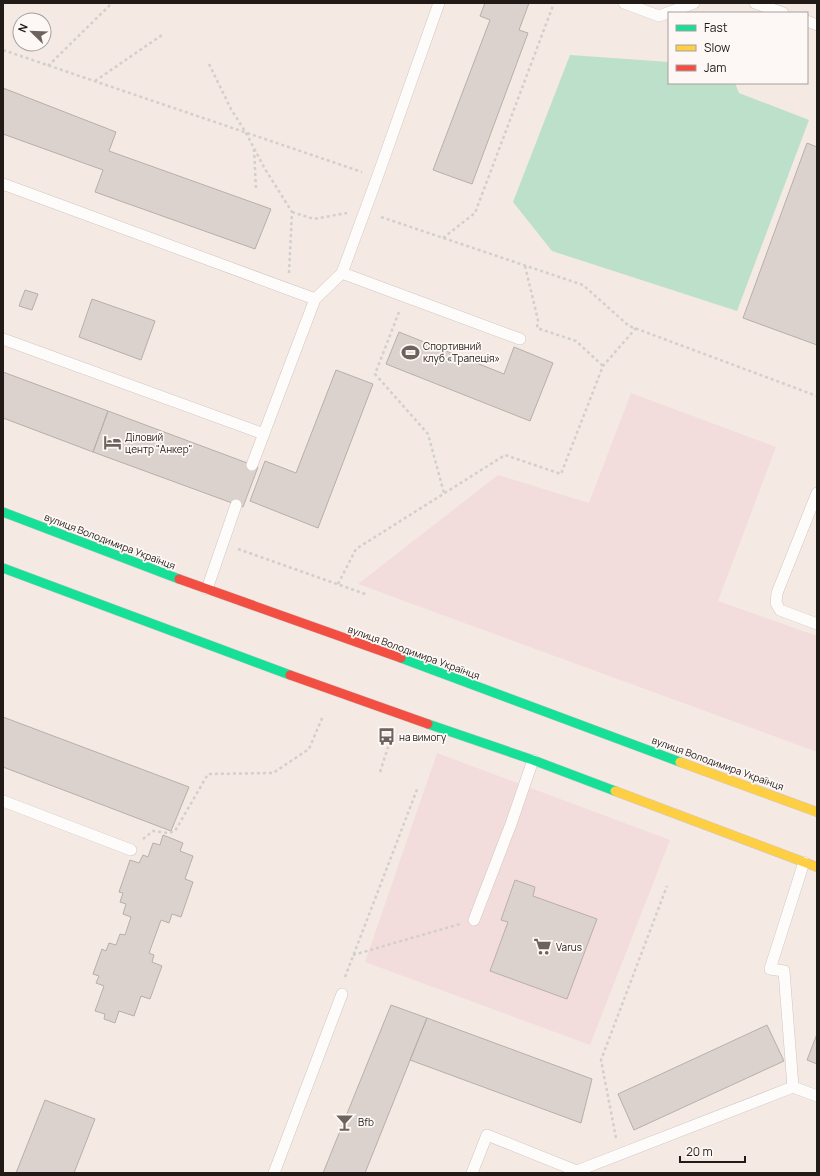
<svg xmlns="http://www.w3.org/2000/svg" width="820" height="1176" font-family="Manrope,sans-serif">
  <style>
    .commercial { fill: #f2dddc }
    .green { fill: #bce0ca }
    .building { fill: #dcd2cd; stroke: #b7afaa }
    .lines { fill: none; stroke-linecap: round; stroke-linejoin: round }
    .lane-casing { stroke: #d0c6c1; stroke-width: 12 }
    .fast-casing { stroke: #d0c6c1; stroke-width: 10 }
    .slow-casing { stroke: #d0c6c1; stroke-width: 10 }
    .jam-casing { stroke: #d0c6c1; stroke-width: 10 }
    .path { stroke: #d2cfcd; stroke-width: 2.5; stroke-dasharray: 3 3; stroke-linecap: butt }
    .lane { stroke: #fefcfb; stroke-width: 11 }
    .fast { stroke: #16e098; stroke-width: 9 }
    .slow { stroke: #ffcf43; stroke-width: 9 }
    .jam { stroke: #f24e42; stroke-width: 9 }
    .labels { text-anchor: middle; dominant-baseline: central; stroke-width: 3.5; stroke-linejoin: round; paint-order: stroke }
    .poi-label { font-size: 10px; fill: #221a16; stroke: #fdf8f6; text-anchor: start }
    .street-label { font-size: 10px; fill: #221a16; stroke: #fdf8f6 }
  </style>
  <rect width="100%" height="100%" fill="#f5e9e3"/>
  <!-- commercial -->
  <path class="commercial" d="M631,393l145,54 -58,154 99,35v116l-459,-168 140,-109 91,28z
    M437,753l233,87 -80,205 -225,-83z"/>
  <!-- green -->
  <path class="green" d="M570,55l99,7v21h66l4,10 70,27 -72,191 -185,-60 -39,-49z"/>
  <!-- building -->
  <path class="building" d="M485,3h44l-10,27 9,3 -56,151 -39,-14 57,-150 -10,-4z
    M3,88l113,44 -7,19 162,58 -16,40 -160,-57 8,-22 -100,-36z
    M807,143l10,4v198l-74,-27z
    M25,290l13,4 -6,16 -13,-4z
    M92,299l63,22 -14,39 -62,-23z
    M399,332l105,42 10,-27 39,16 -23,58 -144,-57z
    M336,370l37,14 -55,144 -68,-27 15,-40 31,12z
    M3,372l105,39 -15,41 -90,-34z
    M108,411l150,56 -15,40 -150,-55z
    M3,717l186,70 -18,44 -168,-64z
    M163,835l20,8 -3,8 13,5 -8,23 8,3 -12,35 -9,-3 -3,9 -8,-3 -12,33 5,2 -2,7 10,4 -12,33 -9,-3 -7,20 -15,-5 -4,12 -11,-4 1,-5 -10,-3 9,-25 -8,-3 3,-7 -6,-2 9,-25 4,2 3,-8 7,2 4,-11 5,1 6,-18 -8,-3 3,-10 -6,-2 3,-9 -4,-1 11,-32 9,3 4,-8 5,2 5,-14 7,2z
    M515,880l20,7 -2,9 64,23 -30,80 -77,-28 18,-49 -7,-2z
    M391,1005l36,13 -62,155h-42z
    M427,1018l165,61 -11,44 -171,-63z
    M767,1025l17,36 -150,69 -16,-36z
    M817,1034v30l-10,-4z
    M45,1100l50,19 -21,54h-58z"/>
  <g class="lines">
    <defs>
      <path id="lane" d="M624,3l35,13 35,-13
        M755,3l28,10
        M807,21l10,4
        M3,184l312,115 27,-26 178,66
        M342,273l35,-95 62,-175
        M3,339l261,95
        M252,465l63,-166
        M817,493l-40,100 -1,10 4,7 37,14
        M207,589l29,-84
        M3,801l128,49
        M474,920l37,-96 22,-64
        M793,1087l-9,-116 -14,-2 34,-107
        M274,1173l68,-179
        M472,1173l15,-38 90,36 216,-84 24,9"/>
      <path id="fast" d="M3,512l176,67
        M3,568l287,107
        M401,658l279,104
        M428,724l105,36 82,31"/>
      <path id="slow" d="M680,762l137,50
        M615,791l202,76"/>
      <path id="jam" d="M179,579l222,79
        M290,675l138,49"/>
    </defs>
    <!-- lane casing -->
    <use href="#lane" class="lane-casing"/>
    <!-- fast casing -->
    <use href="#fast" class="fast-casing"/>
    <!-- slow casing -->
    <use href="#slow" class="slow-casing"/>
    <!-- jam casing -->
    <use href="#jam" class="jam-casing"/>
    <!-- path -->
    <path class="path" d="M3,50l359,122
      M209,64l22,45 15,24 19,36 27,43 -3,61
      M48,66l64,-63
      M95,81l67,-46
      M254,149l2,40
      M292,212l22,7 33,-6
      M381,217l202,68 46,41 188,70
      M443,238l32,-25 79,-210
      M525,266l13,54 -1,8 39,13 27,25
      M399,312l-24,62 53,60 16,59
      M238,549l130,46
      M338,584l18,-35 149,-94 56,19 42,-108 33,-38
      M380,772l11,-34
      M143,839l10,-8 15,2 7,-2 33,-57 65,-1 36,-24 14,-33
      M353,955l107,-31
      M345,977l73,-190
      M616,1138l-15,-78 66,-174"/>
    <!-- lane -->
    <use href="#lane" class="lane"/>
    <!-- fast -->
    <use href="#fast" class="fast"/>
    <!-- slow -->
    <use href="#slow" class="slow"/>
    <!-- jam -->
    <use href="#jam" class="jam"/>
  </g>
  <!-- icons -->
  <defs>
    <symbol id="stadium-bare" viewBox="-9 -9 18 18"><path d="M0-5a6.5 5 0 1 0 0 10a6.5 5 0 1 0 0-10ZM-3.5-1.8h7v3.6h-7Z" fill="#6c625e" stroke="#fdf8f6" stroke-width="2.5" paint-order="stroke"/></symbol>
    <symbol id="hotel-bare" viewBox="-9 -9 18 18"><path d="M-6-4.5h1.5V1H6V5H4.5V3h-9V5H-6ZM-4 0a1.8 1.8 0 1 1 3.6 0ZM.5 0V-2.5h3Q6-2.5 6 0Z" fill="#6c625e" stroke="#fdf8f6" stroke-width="2.5" paint-order="stroke"/></symbol>
    <symbol id="bus-bare" viewBox="-9 -9 18 18"><path d="M-5-6H5V4H4V6H2V4H-2V6H-4V4H-5ZM-3.5-4V0h7V-4ZM-3.5 1.2v1.5H-2V1.2ZM2 1.2v1.5H3.5V1.2Z" fill="#6c625e" stroke="#fdf8f6" stroke-width="2.5" paint-order="stroke"/></symbol>
    <symbol id="supermarket-bare" viewBox="-9 -9 18 18"><path d="M-6-5.5h2.5l.6 2H6L4.5 2H-2.5L-4.4-4H-6ZM-1.5 3.2a1.3 1.3 0 1 0 .1 0ZM3 3.2a1.3 1.3 0 1 0 .1 0Z" fill="#6c625e" stroke="#fdf8f6" stroke-width="2.5" paint-order="stroke"/></symbol>
    <symbol id="bar-bare" viewBox="-9 -9 18 18"><path d="M-6-5H6L.8 .8V4.5H3.5V6h-7V4.5H-.8V.8Z" fill="#6c625e" stroke="#fdf8f6" stroke-width="2.5" paint-order="stroke"/></symbol>
  </defs>
  <g fill-rule="evenodd">
    <use href="#stadium-bare" x="398" y="340" width="25" height="25"/>
    <use href="#hotel-bare" x="100" y="430" width="25" height="25"/>
    <use href="#bus-bare" x="374" y="724" width="25" height="25"/>
    <use href="#supermarket-bare" x="530" y="934" width="25" height="25"/>
    <use href="#bar-bare" x="332" y="1110" width="25" height="25"/>
  </g>
  <g class="labels">
    <!-- poi labels -->
    <g class="poi-label">
      <text x="423" y="346">Спортивний<tspan x="423" dy="12">клуб «Трапеція»</tspan></text>
      <text x="125" y="437">Діловий<tspan x="125" dy="12">центр "Анкер"</tspan></text>
      <text x="399" y="737">на вимогу</text>
      <text x="556" y="947">Varus</text>
      <text x="358" y="1122">Bfb</text>
    </g>
    <!-- street labels -->
    <g class="street-label">
      <text transform="translate(110 541) rotate(21)">вулиця Володимира Українця</text>
      <text transform="translate(414 652) rotate(20)">вулиця Володимира Українця</text>
      <text transform="translate(718 763) rotate(20)">вулиця Володимира Українця</text>
    </g>
  </g>
  <!-- border -->
  <rect width="820" height="1176" fill="none" stroke="#221a16" stroke-width="8"/>
  <!-- legend -->
  <rect x="668" y="12" width="140" height="72" fill="#fdf8f6" stroke="#a59f9c"/>
  <rect x="676" y="25" width="20" height="6" fill="#16e098" stroke="#a59f9c"/>
  <text x="704" y="32" font-size="12" fill="#221a16">Fast</text>
  <rect x="676" y="45" width="20" height="6" fill="#ffcf43" stroke="#a59f9c"/>
  <text x="704" y="52" font-size="12" fill="#221a16">Slow</text>
  <rect x="676" y="65" width="20" height="6" fill="#f24e42" stroke="#a59f9c"/>
  <text x="704" y="72" font-size="12" fill="#221a16">Jam</text>
  <!-- north arrow -->
  <g transform="translate(32 32) rotate(293)"><circle r="19" fill="#fdf8f6" stroke="#a59f9c"/>
  <path d="M0-3L7 15L0 10L-7 15Z" fill="#6c625e"/>
  <text y="-6" font-size="11" font-weight="bold" text-anchor="middle" fill="#221a16">N</text>
  </g>
  <!-- scale -->
  <path d="M680 1156v6h65v-6" fill="none" stroke="#221a16" stroke-width="2"/>
  <text x="686" y="1156" font-size="12" fill="#221a16" stroke="#fdf8f6" stroke-width="3" paint-order="stroke">20 m</text>
</svg>
